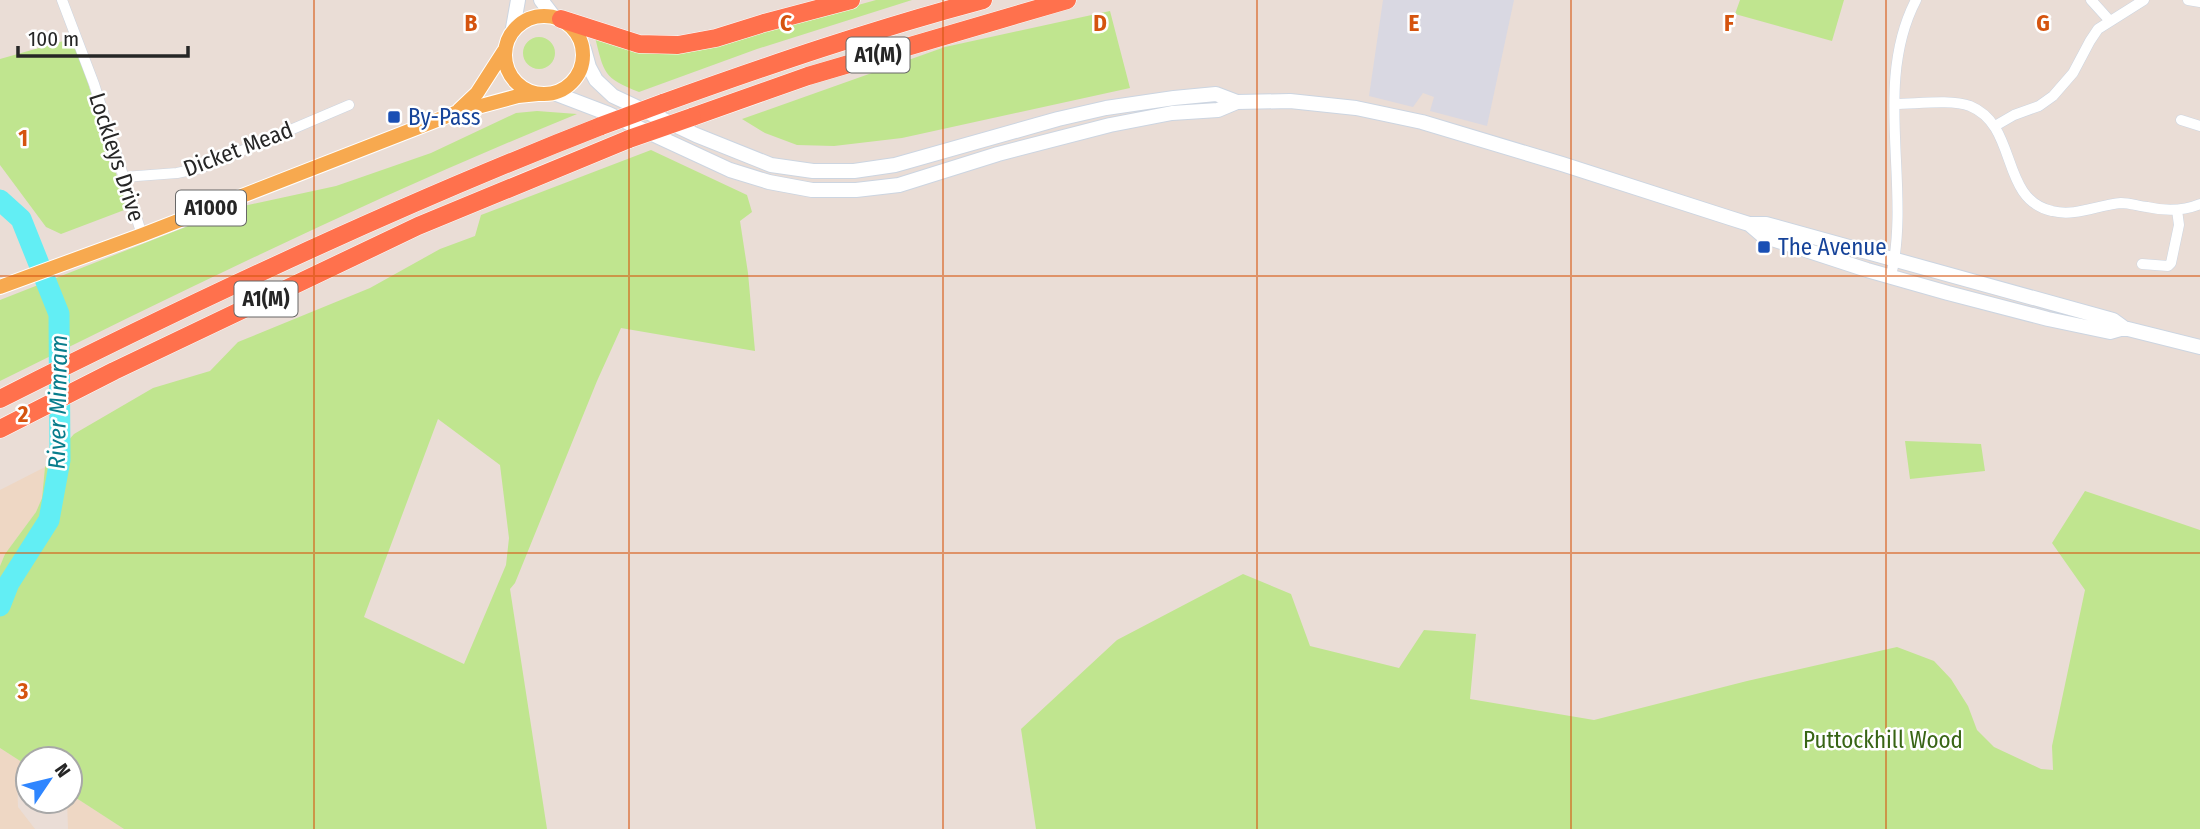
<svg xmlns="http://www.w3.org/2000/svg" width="2200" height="829" font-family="'Fira Sans Condensed',sans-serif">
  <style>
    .industrial { fill: #d9d8e2 }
    .education { fill: #eed7c4 }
    .green { fill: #c0e58f; fill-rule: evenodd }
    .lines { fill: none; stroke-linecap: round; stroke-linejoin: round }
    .river { stroke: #62eef4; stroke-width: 21 }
    .minor-casing { stroke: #ccd5e1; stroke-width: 11 }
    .secondary-casing { stroke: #ccd5e1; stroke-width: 16 }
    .primary-casing { stroke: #fff; stroke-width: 16 }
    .motorway-casing { stroke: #fff; stroke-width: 19 }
    .minor { stroke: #fff; stroke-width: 10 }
    .secondary { stroke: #fff; stroke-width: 14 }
    .primary { stroke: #f7a94f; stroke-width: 14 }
    .motorway { stroke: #ff714d; stroke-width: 18 }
    .motorway-bridge-casing { stroke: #fff; stroke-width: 19; stroke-linecap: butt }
    .motorway-bridge { stroke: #ff714d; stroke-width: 18 }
    .grid { fill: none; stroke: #d5540f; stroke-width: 2; stroke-opacity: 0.55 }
    .transit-dot { fill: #1a4fb4; stroke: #fff; stroke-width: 2.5 }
    .labels { text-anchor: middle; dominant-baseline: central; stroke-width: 5; stroke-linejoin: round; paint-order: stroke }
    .shield { fill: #fff; stroke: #676767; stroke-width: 2 }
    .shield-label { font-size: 21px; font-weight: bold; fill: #262626 }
    .transit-label { font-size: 23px; fill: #164399; stroke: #fff; text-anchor: start }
    .street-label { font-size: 23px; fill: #262626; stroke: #fff }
    .park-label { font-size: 23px; fill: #386515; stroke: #fff }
    .water-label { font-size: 24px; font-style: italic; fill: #087d8c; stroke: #fff }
    .grid-label { font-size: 23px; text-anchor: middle; font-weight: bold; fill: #d5540f; stroke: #fff; stroke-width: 5; stroke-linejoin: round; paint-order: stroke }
  </style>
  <rect width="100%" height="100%" fill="#eaddd6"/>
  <!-- industrial -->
  <path class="industrial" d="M1383,0h131l-27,126 -57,-15 4,-14 -11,-4 -10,14 -44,-11z"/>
  <!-- education -->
  <path class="education" d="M45,467l-3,31 -6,14 -31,42 -5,12v-76z
    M0,748l28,18v4l-11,8 1,29 17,22h-35z
    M70,794l54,35h-56l-1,-28h3z"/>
  <!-- green -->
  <path class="green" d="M876,0h36l-155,49 -118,43c-36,-14 -35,-19 -44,-55l60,16h31z
    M1740,0h104l-12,41 -97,-27z
    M1110,11l20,77 -228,50 -68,8 -37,-1 -32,-12 -23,-14 203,-72z
    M523 53a16 16 0 1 1 32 0a16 16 0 1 1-32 0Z
    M74,38l53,171 -66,25 -15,-7 -46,-62v-106z
    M537,111l40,3c-197,80 -387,173 -577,267v-81l234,-92 102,-22 95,-33 85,-40z
    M651,150l96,45 5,17 -12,9 8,52 7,78 -134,-23 -24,53 -82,202 -5,6 37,240h-423l-54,-35v-35h-42v7l-28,-18v-182l5,-12 31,-42 6,-14 3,-31 29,-33 79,-46 57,-17 28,-29 132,-54 70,-39 35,-13 6,-21zM438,419l62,46 9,73 -3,27 -42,99 -100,-47z
    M1905,441l76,3 4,27 -75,8z
    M2085,491l115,39v299h-1164l-15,-100 96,-89 126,-66 48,20 19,52 89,22 25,-38 52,4 -6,65 124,21 153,-39 150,-34 37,14 17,18 17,27 9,24 17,17 47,22 12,1 -1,-24 33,-156 -33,-47z"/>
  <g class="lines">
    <!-- river -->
    <path class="river" d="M0,200l21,19 38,95 1,146 -11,60 -40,63 -9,23"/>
    <defs>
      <path id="minor" d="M62,0l32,84 48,151
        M2091,0l19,21
        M2188,0l12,2
        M1895,104c21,0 56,-5 75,2 49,20 29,93 82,105 23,6 46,-6 69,-8 9,0 17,3 26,4 18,4 36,4 53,-3
        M2181,120l19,6
        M1995,126l19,-11 25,-9 14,-10 20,-23 17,-32 8,-12 46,-29
        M124,177l53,-4 24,-5 148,-63
        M2142,264l26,2 3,-3 8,-38 -2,-15
        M1891,276c21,-89 -19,-192 25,-276"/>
      <path id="secondary" d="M541,0l13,17
        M512,34l6,-34
        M584,49l5,18 7,13 17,16 83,39 75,30 42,6h41l41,-6 163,-46 48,-11 68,-10 42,-4 21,8 53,-1 66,7 66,14 140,42 168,54 19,6 14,12 104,34 81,23 100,26 62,13 14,-4
        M554,93l55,21 121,56 39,12 43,8h44l43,-5 99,-31 112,-29 62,-12 46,-3 19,-8
        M1749,224h17l347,96 11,8 76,19"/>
      <path id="primary" d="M505 55a39 39 0 1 1 78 0a39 39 0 1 1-78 0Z
        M459,110l18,-17 27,-42
        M0,287l142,-52 313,-122 63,-17 20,-2"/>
      <path id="motorway" d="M561,19l78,25 39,1 38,-7 48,-15 87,-23
        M663,103c106,-38 211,-74 320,-103
        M692,117l116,-41 259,-76
        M0,399c196,-99 396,-193 601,-273
        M0,429l114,-58 304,-145 211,-87"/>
    </defs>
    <!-- minor casing -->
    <use href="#minor" class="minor-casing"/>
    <!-- secondary casing -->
    <use href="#secondary" class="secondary-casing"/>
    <!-- primary casing -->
    <use href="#primary" class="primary-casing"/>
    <!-- motorway casing -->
    <use href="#motorway" class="motorway-casing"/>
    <!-- minor -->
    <use href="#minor" class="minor"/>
    <!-- secondary -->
    <use href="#secondary" class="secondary"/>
    <!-- primary -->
    <use href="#primary" class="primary"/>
    <!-- motorway -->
    <use href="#motorway" class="motorway"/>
    <defs>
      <path id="motorway-bridge" d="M601,126l62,-23
        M629,139l63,-22"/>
    </defs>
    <!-- motorway-bridge casing -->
    <use href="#motorway-bridge" class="motorway-bridge-casing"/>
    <!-- motorway-bridge -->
    <use href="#motorway-bridge" class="motorway-bridge"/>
  </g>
  <!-- grid -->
  <path class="grid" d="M314,0v829M629,0v829M943,0v829M1257,0v829M1571,0v829M1886,0v829M0,276h2200M0,553h2200"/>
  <!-- markers -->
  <g class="transit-dot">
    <rect x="387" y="110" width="14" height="14" rx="3.5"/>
    <rect x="1757" y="240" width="14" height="14" rx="3.5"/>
  </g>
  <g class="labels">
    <!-- shield labels -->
    <g class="shield">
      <rect x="846.5" y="37.5" width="63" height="35" rx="5"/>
      <rect x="176" y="190.5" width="70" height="35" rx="5"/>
      <rect x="234.5" y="281.5" width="63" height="35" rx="5"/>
    </g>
    <g class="shield-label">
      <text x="878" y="55">A1(M)</text>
      <text x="211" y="208">A1000</text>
      <text x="266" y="299">A1(M)</text>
    </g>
    <!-- transit labels -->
    <g class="transit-label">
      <text x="408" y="117">By-Pass</text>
      <text x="1778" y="247">The Avenue</text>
    </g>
    <!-- street labels -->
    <g class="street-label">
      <text transform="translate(238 149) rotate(-21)">Dicket Mead</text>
      <text transform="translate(117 157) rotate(72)">Lockleys Drive</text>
    </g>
    <!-- park labels -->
    <g class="park-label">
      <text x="1883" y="740">Puttockhill Wood</text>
    </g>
    <!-- water labels -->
    <g class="water-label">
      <text transform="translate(58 402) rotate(-89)">River Mimram</text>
    </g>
  </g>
  <g class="grid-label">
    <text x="471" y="31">B</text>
    <text x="786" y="31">C</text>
    <text x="1100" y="31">D</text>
    <text x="1414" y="31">E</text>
    <text x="1729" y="31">F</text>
    <text x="2043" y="31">G</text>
    <text x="23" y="146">1</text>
    <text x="23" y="422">2</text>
    <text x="23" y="699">3</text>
  </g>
  <!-- north arrow -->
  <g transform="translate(49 780) rotate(55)"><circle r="33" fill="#ffffff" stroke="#a8a8a8" stroke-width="2"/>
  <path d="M0-5L12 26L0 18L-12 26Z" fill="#2f86ff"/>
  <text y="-10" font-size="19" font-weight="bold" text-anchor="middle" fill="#262626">N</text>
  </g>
  <!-- scale -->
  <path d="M18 46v10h170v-10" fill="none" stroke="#262626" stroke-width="3.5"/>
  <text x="28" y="46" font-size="21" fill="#262626" stroke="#ffffff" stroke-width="5" paint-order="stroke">100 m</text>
</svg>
